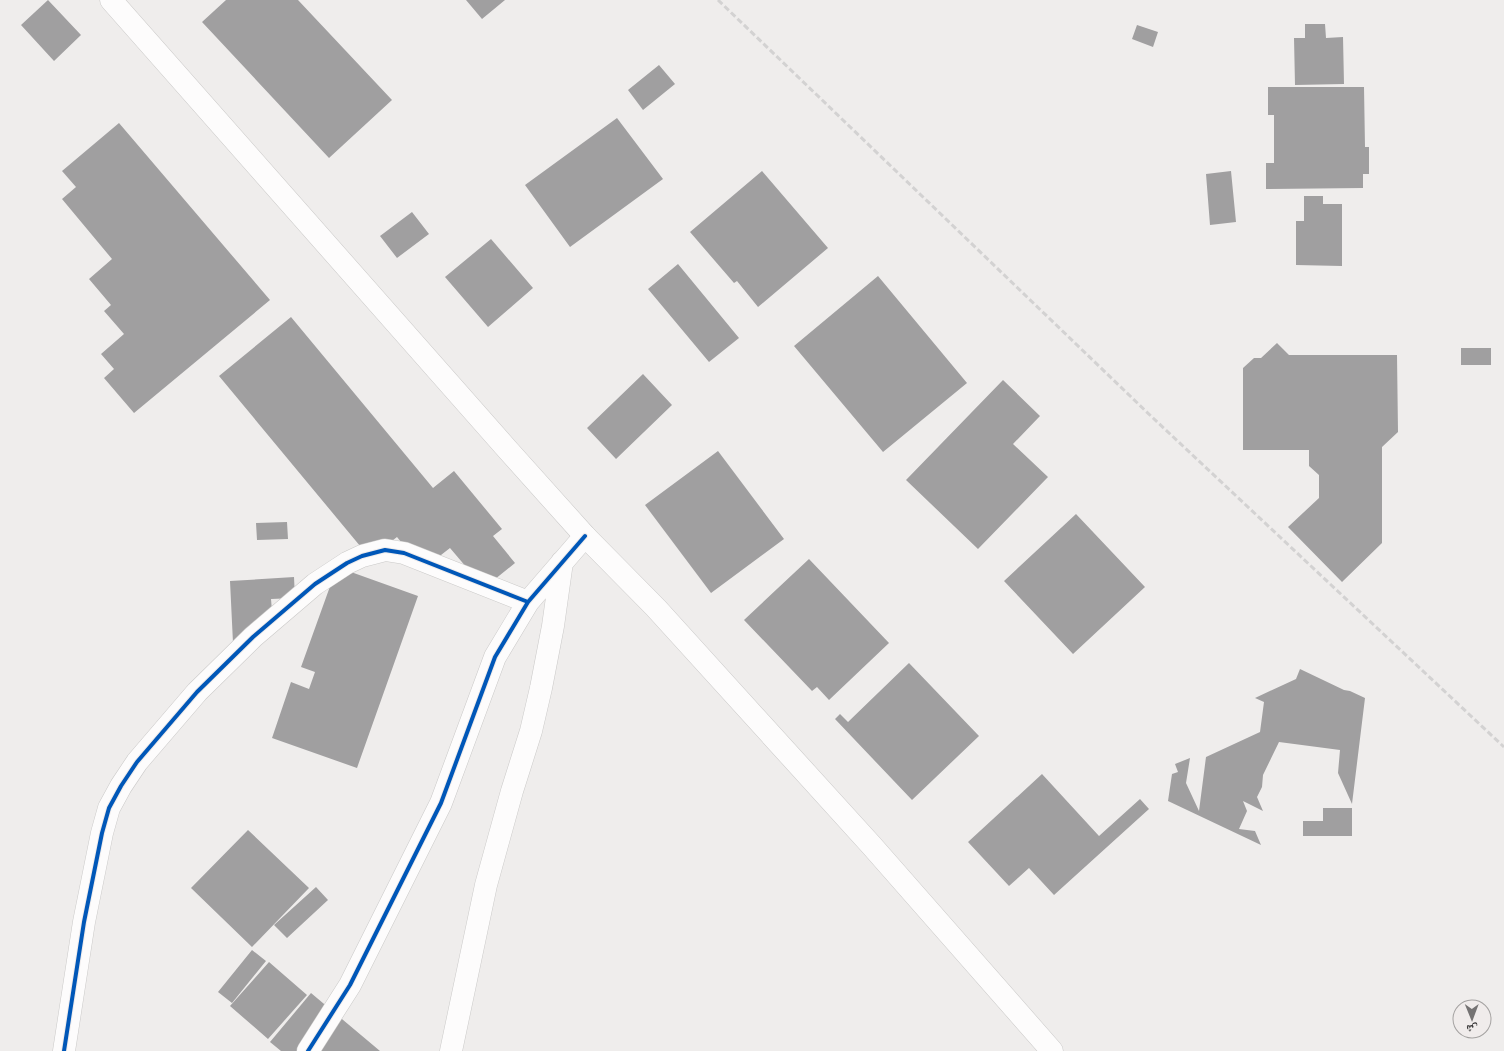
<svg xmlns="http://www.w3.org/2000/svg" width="1504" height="1051" font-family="'Fira Sans Condensed','Noto Naskh Arabic',sans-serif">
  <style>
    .building { fill: #a09fa0 }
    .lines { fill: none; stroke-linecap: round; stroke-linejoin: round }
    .minor-casing { stroke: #cac9c8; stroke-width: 23 }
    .major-casing { stroke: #cac9c8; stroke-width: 23 }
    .minor { stroke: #fdfcfc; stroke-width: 22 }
    .major { stroke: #fdfcfc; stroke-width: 22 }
    .rail { stroke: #d3d2d2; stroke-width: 3; stroke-dasharray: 6 3; stroke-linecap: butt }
    .cycleway-casing { stroke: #f0eceb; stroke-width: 6 }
    .cycleway { stroke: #0057b8; stroke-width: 4 }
  </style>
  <rect width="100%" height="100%" fill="#efedec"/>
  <!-- building -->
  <path class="building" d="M48,0l33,35 -27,26 -33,-36z
    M226,0h72l94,100 -63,58 -127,-136z
    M466,0h39l-23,19z
    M1305,24h20l1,14 17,-1 1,47 -49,1 -1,-47h11z
    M1137,25l21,7 -5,15 -21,-8z
    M659,65l16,19 -32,26 -15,-20z
    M1268,87h96l1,60h4v27h-6v14l-97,1v-26h8v-48h-6z
    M617,118l46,61 -93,68 -45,-62z
    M119,123l151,177 -136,113 -30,-35 10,-9 -13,-15 23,-20 -20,-23 7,-6 -22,-26 23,-20 -50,-60 14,-12 -14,-16z
    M762,171l66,77 -70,59 -21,-26 -3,2 -44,-51z
    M1231,171l5,51 -26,3 -4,-51z
    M1304,196h19v8h19v62l-46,-1v-44h8z
    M412,212l17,22 -32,24 -17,-22z
    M491,239l42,49 -45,39 -43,-50z
    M678,264l61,74 -30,24 -61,-73z
    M878,276l89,107 -84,69 -89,-106z
    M291,317l142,171 21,-17 48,58 -9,7 22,27 -31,25 -34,-40 -27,21 -26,-32 -27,21 -151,-182z
    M1277,343l12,12h108l1,77 -16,15v96l-40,39 -54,-55 31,-29v-23l-10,-9v-16h-66v-82l11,-10h7z
    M1461,348h30v17h-30z
    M643,374l29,31 -56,54 -29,-31z
    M1003,380l37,36 -27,28 35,33 -70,72 -72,-69z
    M718,451l66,88 -73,54 -66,-88z
    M1076,514l69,73 -72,67 -69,-73z
    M287,522l1,17 -31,1 -1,-17z
    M809,559l80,84 -60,57 -12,-13 -5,4 -68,-71z
    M337,567l81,29 -61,172 -85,-30 19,-56 18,7 6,-17 -14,-5z
    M294,577l1,21 -24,1 2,24 -40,20 -3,-62z
    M909,663l70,73 -67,64 -77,-81 5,-5 8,8z
    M1300,669l44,21 6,1 15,7 -13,106 -14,-31 2,-23 -61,-8 -16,33 -1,12 -5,10 6,14 -20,-10 4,10 -8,18 16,2 6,14 -93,-44 4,-27 6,-2 -3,-8 15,-6 -4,25 13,28 7,-54 54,-25 4,-30 -9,-4 41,-19z
    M1042,774l57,62 41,-37 9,10 -95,86 -25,-27 -20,18 -41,-44z
    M1323,808h29v28h-49v-15h20z
    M248,830l61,58 -57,59 -61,-59z
    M316,887l12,13 -41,38 -13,-13z
    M252,950l14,11 -34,42 -14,-11z
    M269,962l38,33 -39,44 -38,-33z
    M311,993l69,58h-99l-11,-9z"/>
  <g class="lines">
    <defs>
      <path id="minor" d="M64,1051l20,-129 18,-89 7,-25 12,-22 16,-24 60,-70 56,-55 62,-53 32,-21 15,-7 23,-6 19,3 124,49
        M308,1051l42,-66 91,-182 54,-146 33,-55 57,-66
        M451,1051l35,-166 26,-94 19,-60 10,-43 12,-62 9,-64"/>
      <path id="major" d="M111,0l396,449 78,87 71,72 216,238 180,205"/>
    </defs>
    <!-- minor casing -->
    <use href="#minor" class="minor-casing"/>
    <!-- major casing -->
    <use href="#major" class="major-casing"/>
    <!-- minor -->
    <use href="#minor" class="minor"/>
    <!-- major -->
    <use href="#major" class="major"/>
    <!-- rail -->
    <path class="rail" d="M718,0l435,418 351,329"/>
    <defs>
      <path id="cycleway" d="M64,1051l20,-129 18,-89 7,-25 12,-22 16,-24 60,-70 56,-55 62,-53 32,-21 15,-7 23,-6 19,3 124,49
        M308,1051l42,-66 91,-182 54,-146 33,-55 57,-66"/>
    </defs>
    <!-- cycleway casing -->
    <use href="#cycleway" class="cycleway-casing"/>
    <!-- cycleway -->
    <use href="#cycleway" class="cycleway"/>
  </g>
  <!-- north arrow -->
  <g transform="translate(1472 1019) rotate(179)"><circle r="19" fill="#f0eceb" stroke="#a4a2a1"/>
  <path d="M0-3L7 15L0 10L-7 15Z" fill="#757373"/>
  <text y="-6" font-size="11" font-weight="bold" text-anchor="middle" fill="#333232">ش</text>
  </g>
</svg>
